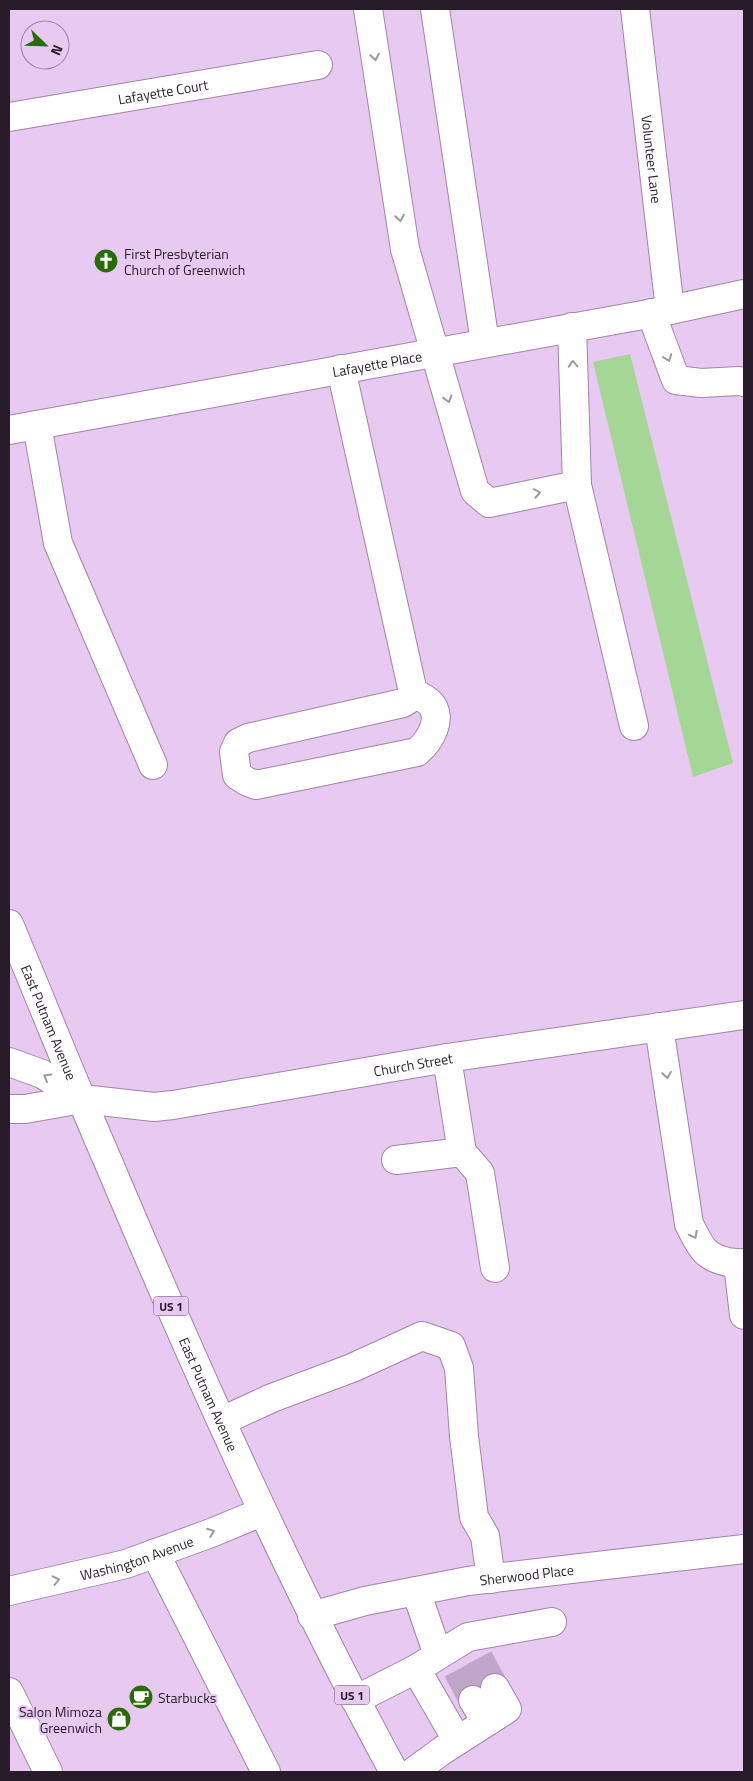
<svg xmlns="http://www.w3.org/2000/svg" width="753" height="1781" font-family="'Titillium Web',sans-serif">
  <style>
    .green { fill: #a4d695 }
    .lines { fill: none; stroke-linecap: round; stroke-linejoin: round }
    .minor-tunnel { stroke: #c2a6c9; stroke-width: 28; stroke-dasharray: 28 14; stroke-linecap: butt }
    .minor-casing { stroke: #a184aa; stroke-width: 30 }
    .major-casing { stroke: #a184aa; stroke-width: 30 }
    .minor { stroke: #fff; stroke-width: 28 }
    .major { stroke: #fff; stroke-width: 28 }
    .oneway { stroke: #9e99a0 }
    .labels { text-anchor: middle; dominant-baseline: central; stroke-width: 4; stroke-linejoin: round; paint-order: stroke }
    .shield { fill: #e8c9f1; stroke: #625066; stroke-width: 1 }
    .shield-label { font-size: 12px; font-weight: bold; fill: #281c2b }
    .street-label { font-size: 14px; fill: #281c2b; stroke: #e8c9f1 }
    .poi-label { font-size: 14px; fill: #281c2b; stroke: #e8c9f1; text-anchor: start }
  </style>
  <rect width="100%" height="100%" fill="#e8c9f1"/>
  <!-- green -->
  <path class="green" d="M630,354l103,409 -40,14 -100,-415z"/>
  <g class="lines">
    <!-- minor-tunnel -->
    <path class="minor-tunnel" d="M479,1658l16,30
      M457,1670l16,30"/>
    <defs>
      <g id="minor">
        <path d="M368,9l37,240 70,242 14,12 88,-18 -5,-158"/>
        <path d="M435,9l50,334"/>
        <path id="s1" d="M635,9l35,301"/>
        <path id="s2" d="M9,117l309,-52"/>
        <path d="M651,313l25,67 25,3 38,-2 5,1"/>
        <path d="M341,369l72,323 -2,6 -8,5 -155,35 -10,5 -4,9 3,23 9,6 10,4 161,-33c13,-11 27,-34 13,-49 -4,-4 -12,-8 -17,-11"/>
        <path d="M37,425l21,118 95,222"/>
        <path id="s3" d="M9,430l661,-120 74,-16"/>
        <path d="M577,485l57,241"/>
        <path d="M659,1027l30,197c11,21 14,33 39,38 6,1 10,2 16,1"/>
        <path d="M447,1058l15,94 18,21 15,95"/>
        <path d="M9,1062l33,12 40,25"/>
        <path id="s4" d="M9,1109h16l57,-10 72,8 19,-2 274,-47 297,-43"/>
        <path d="M396,1160l66,-8"/>
        <path d="M738,1264l6,51"/>
        <path d="M222,1421l50,-23 80,-30 70,-32 29,10 8,22 5,68 10,81 11,19 6,43"/>
        <path d="M155,1553l111,219"/>
        <path id="s5" d="M9,1591l117,-27 85,-31 51,-21"/>
        <path d="M416,1591l22,64"/>
        <path id="s6" d="M312,1616l53,-15 103,-20 276,-32"/>
        <path d="M416,1669l41,71"/>
        <path d="M9,1692l39,80"/>
        <path d="M355,1700l61,-31 52,-32 84,-15"/>
        <path d="M473,1700l13,22"/>
        <path d="M413,1772l30,-22 64,-41 -12,-21"/>
      </g>
      <g id="major">
        <path id="s7" d="M9,924c34,81 66,162 101,242 87,206 178,410 284,606"/>
      </g>
    </defs>
    <!-- minor casing -->
    <use href="#minor" class="minor-casing"/>
    <!-- major casing -->
    <use href="#major" class="major-casing"/>
    <!-- minor -->
    <use href="#minor" class="minor"/>
    <!-- major -->
    <use href="#major" class="major"/>
  </g>
  <!-- one-way arrows -->
  <defs><path id="oneway-chevron" d="M-2-3.5L2.5 0L-2 3.5" fill="none" stroke-width="1.6" stroke-linecap="round" stroke-linejoin="round" transform="scale(1.25)"/></defs>
  <g class="oneway">
    <use href="#oneway-chevron" transform="translate(375 57) rotate(81)"/>
    <use href="#oneway-chevron" transform="translate(400 218) rotate(81)"/>
    <use href="#oneway-chevron" transform="translate(668 358) rotate(70)"/>
    <use href="#oneway-chevron" transform="translate(573 364) rotate(-92)"/>
    <use href="#oneway-chevron" transform="translate(448 399) rotate(73)"/>
    <use href="#oneway-chevron" transform="translate(537 493) rotate(-11)"/>
    <use href="#oneway-chevron" transform="translate(667 1075) rotate(81)"/>
    <use href="#oneway-chevron" transform="translate(47 1077) rotate(-150)"/>
    <use href="#oneway-chevron" transform="translate(694 1235) rotate(63)"/>
    <use href="#oneway-chevron" transform="translate(211 1532) rotate(-21)"/>
    <use href="#oneway-chevron" transform="translate(56 1580) rotate(-13)"/>
  </g>
  <!-- icons -->
  <defs>
    <symbol id="church-disc" viewBox="-11 -11 22 22"><circle r="9.5" fill="#286c04" stroke="#e8c9f1"/><path d="M-1.2-6h2.4v3.5h3.3v2.4h-3.3V6h-2.4V-.1h-3.3v-2.4h3.3Z" fill="#fff"/></symbol>
    <symbol id="cafe-disc" viewBox="-11 -11 22 22"><circle r="9.5" fill="#286c04" stroke="#e8c9f1"/><path d="M-5.5-4.5H6V0H3Q3 3.5 0 3.5H-2.5Q-5.5 3.5-5.5 0ZM3-3.2v2h1.7v-2ZM-6 4.5H4V6H-6Z" fill="#fff"/></symbol>
    <symbol id="shop-disc" viewBox="-11 -11 22 22"><circle r="9.5" fill="#286c04" stroke="#e8c9f1"/><path d="M-5-2.5h2.3a2.7 3.5 0 0 1 5.4 0H5L5.5 6h-11ZM-1.5-2.5h3a1.5 2.3 0 0 0-3 0Z" fill="#fff"/></symbol>
  </defs>
  <g fill-rule="evenodd">
    <use href="#church-disc" x="92" y="247" width="28" height="28"/>
    <use href="#cafe-disc" x="127" y="1683" width="28" height="28"/>
    <use href="#shop-disc" x="105" y="1705" width="28" height="28"/>
  </g>
  <g class="labels">
    <!-- shield labels -->
    <g class="shield">
      <rect x="153.5" y="1296.5" width="35" height="19" rx="4"/>
      <rect x="334.5" y="1685.5" width="35" height="19" rx="4"/>
    </g>
    <g class="shield-label">
      <text x="171" y="1306">US 1</text>
      <text x="352" y="1695">US 1</text>
    </g>
    <!-- street labels -->
    <g class="street-label">
      <text stroke="none"><textPath href="#s2" startOffset="156">Lafayette Court</textPath></text>
      <text stroke="none"><textPath href="#s1" startOffset="151">Volunteer Lane</textPath></text>
      <text stroke="none"><textPath href="#s3" startOffset="374">Lafayette Place</textPath></text>
      <text stroke="none"><textPath href="#s7" startOffset="106">East Putnam Avenue</textPath></text>
      <text stroke="none"><textPath href="#s4" startOffset="409">Church Street</textPath></text>
      <text stroke="none"><textPath href="#s7" startOffset="511">East Putnam Avenue</textPath></text>
      <text stroke="none"><textPath href="#s5" startOffset="132">Washington Avenue</textPath></text>
      <text stroke="none"><textPath href="#s6" startOffset="219">Sherwood Place</textPath></text>
    </g>
    <!-- poi labels -->
    <g class="poi-label">
      <text x="124" y="253">First Presbyterian<tspan x="124" dy="16">Church of Greenwich</tspan></text>
      <text x="158" y="1697">Starbucks</text>
      <text x="102" y="1711" text-anchor="end">Salon Mimoza<tspan x="102" dy="16">Greenwich</tspan></text>
    </g>
  </g>
  <!-- border -->
  <rect width="753" height="1781" fill="none" stroke="#281c2b" stroke-width="20"/>
  <!-- north arrow -->
  <g transform="translate(45 45) rotate(113)"><circle r="24" fill="#e8c9f1" stroke="#9b84a2"/>
  <path d="M0-4L9 19L0 12L-9 19Z" fill="#286c04"/>
  <text y="-8" font-size="14" font-weight="bold" text-anchor="middle" fill="#281c2b">N</text>
  </g>
</svg>
